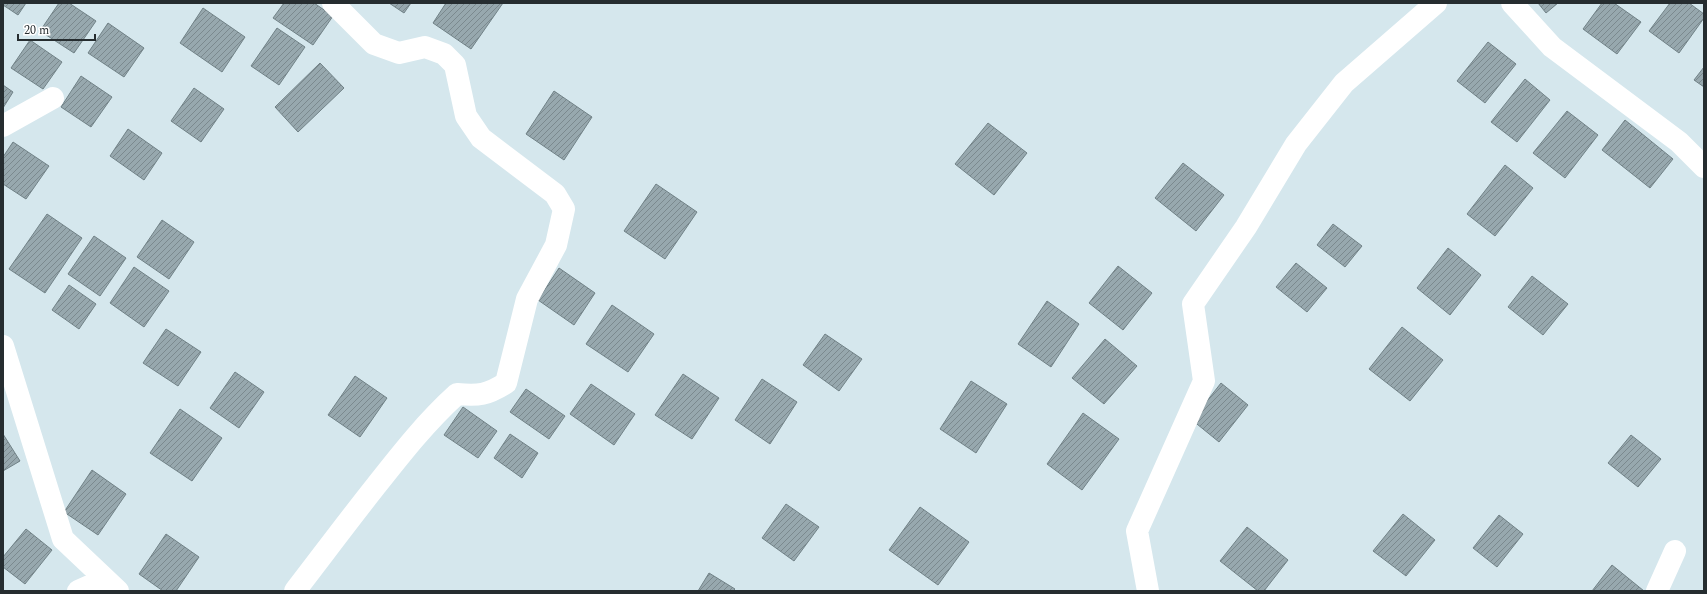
<svg xmlns="http://www.w3.org/2000/svg" width="1707" height="594" font-family="Spectral,serif">
  <style>
    .building { fill: url(#building-hatch); stroke: #718287 }
    .lines { fill: none; stroke-linecap: round; stroke-linejoin: round }
    .minor { stroke: #fff; stroke-width: 22 }
  </style>
  <defs>
    <pattern id="building-hatch" width="6" height="6" patternUnits="userSpaceOnUse"><rect width="6" height="6" fill="#97a8ae"/><path d="M-1 1l2-2M0 6l6-6M5 7l2-2" fill="none" stroke="#7b898e"/></pattern>
  </defs>
  <rect width="100%" height="100%" fill="#d5e7ed"/>
  <!-- building -->
  <path class="building" d="M3,3h23l-8,12 -15,-10z
    M59,3h10l27,18 -22,32 -34,-22z
    M284,3h30l19,13 -20,29 -40,-27z
    M389,3h22l-7,10z
    M446,3h57l-32,46 -38,-26z
    M1538,3h20l-12,10z
    M1602,3h12l27,19 -24,32 -34,-25z
    M1670,3h19l15,11v4l-25,35 -30,-22z
    M203,8l42,29 -23,35 -42,-29z
    M108,23l36,25 -20,29 -36,-24z
    M277,28l28,19 -26,38 -28,-19z
    M30,40l32,22 -19,27 -32,-21z
    M1488,42l28,22 -31,39 -28,-22z
    M320,63l24,25 -46,44 -23,-25z
    M1704,67v20l-10,-7z
    M81,76l31,21 -21,30 -30,-20z
    M1525,79l25,21 -33,42 -26,-20z
    M3,85l10,7 -10,16z
    M194,88l30,21 -23,33 -30,-21z
    M554,91l38,26 -28,43 -38,-26z
    M1567,111l31,24 -33,43 -32,-25z
    M1625,120l48,39 -23,29 -48,-38z
    M988,123l39,30 -33,42 -39,-31z
    M128,129l34,24 -18,27 -34,-24z
    M13,142l36,24 -23,33 -23,-15v-27z
    M1183,163l41,32 -28,36 -41,-33z
    M1505,165l28,23 -38,48 -28,-22z
    M656,184l41,28 -32,47 -41,-28z
    M47,214l35,24 -37,55 -36,-24z
    M162,220l32,22 -25,37 -32,-22z
    M1333,224l29,22 -17,21 -28,-22z
    M94,236l32,22 -26,38 -32,-22z
    M1448,248l33,27 -31,40 -33,-27z
    M1296,263l31,25 -20,24 -31,-25z
    M1118,266l34,27 -29,37 -34,-27z
    M134,267l35,24 -25,36 -34,-24z
    M559,268l36,25 -21,32 -36,-25z
    M1532,276l36,28 -25,31 -35,-28z
    M69,285l27,19 -17,25 -27,-19z
    M1047,301l32,23 -28,43 -33,-23z
    M612,305l42,29 -26,38 -42,-28z
    M1402,327l41,33 -33,41 -41,-32z
    M166,329l35,23 -23,34 -35,-23z
    M825,334l37,25 -23,32 -36,-26z
    M1105,339l32,27 -33,38 -32,-26z
    M235,372l29,20 -25,36 -29,-20z
    M683,374l36,24 -27,41 -37,-24z
    M355,376l32,22 -27,39 -32,-22z
    M762,379l35,23 -27,42 -35,-24z
    M971,381l36,23 -31,49 -36,-24z
    M1221,383l27,22 -29,37 -27,-22z
    M591,384l44,30 -21,31 -44,-31z
    M526,389l39,27 -16,23 -39,-27z
    M463,407l34,24 -19,27 -34,-23z
    M180,409l42,29 -30,43 -42,-28z
    M1083,413l36,26 -37,51 -35,-26z
    M3,434l17,27 -17,10z
    M510,434l28,19 -16,25 -28,-20z
    M1631,435l30,24 -23,28 -30,-24z
    M92,470l34,24 -28,41 -34,-23z
    M786,504l33,23 -25,34 -32,-23z
    M920,507l49,35 -31,43 -49,-35z
    M1403,514l32,26 -29,36 -33,-25z
    M1499,515l24,19 -26,33 -24,-19z
    M1247,527l41,33 -24,31h-6l-38,-30z
    M26,529l26,21 -27,34 -22,-17v-10z
    M166,534l33,23 -23,34h-13l-24,-17z
    M1612,565l32,26h-52z
    M709,573l26,16 -2,2h-35z"/>
  <g class="lines">
    <!-- minor -->
    <path class="minor" d="M1512,3l40,44 127,95 25,25
      M3,126l50,-28
      M3,346l60,193 55,52
      M78,591l27,-12
      M295,591c27,-35 53,-70 80,-104 26,-33 51,-65 82,-93 22,2 30,1 49,-11l21,-84 29,-54 8,-36 -9,-15 -74,-56 -15,-22 -11,-51 -11,-11 -19,-7 -26,6 -25,-9 -41,-41
      M1148,591l-11,-60 67,-150 -11,-77 53,-77 50,-83 48,-61 92,-80
      M1657,591l18,-40"/>
  </g>
  <!-- border -->
  <rect width="1707" height="594" fill="none" stroke="#262d30" stroke-width="8"/>
  <!-- scale -->
  <path d="M18 34v6h77v-6" fill="none" stroke="#262d30" stroke-width="2"/>
  <text x="24" y="34" font-size="12" fill="#262d30" stroke="#ffffff" stroke-width="3" paint-order="stroke">20 m</text>
</svg>
